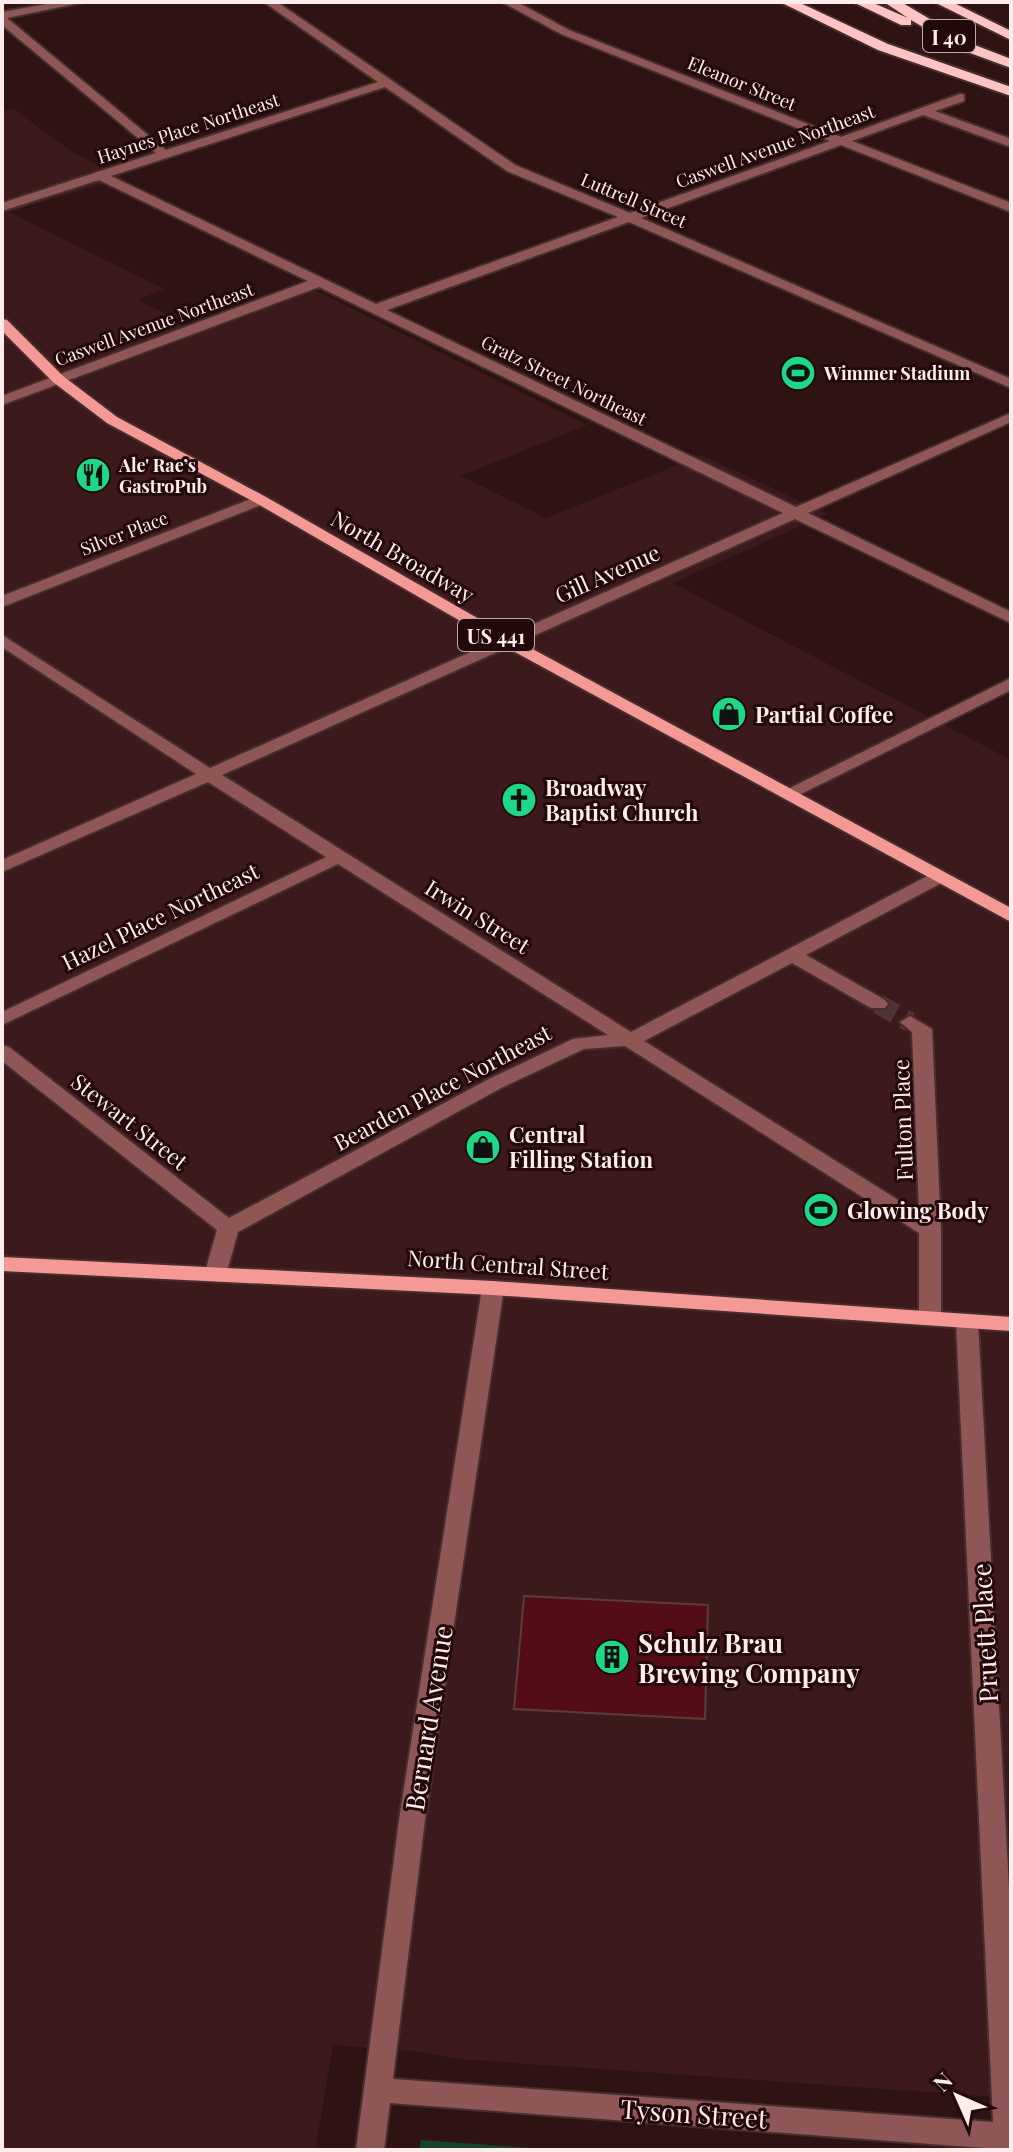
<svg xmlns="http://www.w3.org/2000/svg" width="1013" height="2152" font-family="'Playfair Display',serif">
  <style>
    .built { fill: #3c191a }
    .green { fill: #17442c }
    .building { fill: #550d15; stroke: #5c3c3b; stroke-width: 2 }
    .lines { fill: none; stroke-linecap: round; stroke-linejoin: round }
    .minor-tunnel { stroke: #4e3433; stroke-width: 20; stroke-dasharray: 20 10; stroke-linecap: butt }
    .minor-casing { stroke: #482d2d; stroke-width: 4 }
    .major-casing { stroke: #482d2d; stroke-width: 4 }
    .highway-casing { stroke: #482d2d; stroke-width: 4 }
    .minor { fill: #8e5756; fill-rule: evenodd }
    .major { fill: #f59997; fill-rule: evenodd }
    .highway { fill: #fdc4c3; fill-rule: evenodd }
    .labels { text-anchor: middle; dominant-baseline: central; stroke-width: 6; stroke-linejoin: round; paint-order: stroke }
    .far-street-label { font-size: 18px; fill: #fceceb; stroke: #24090a }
    .far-poi-label { font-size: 18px; font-weight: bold; fill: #fceceb; stroke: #24090a; text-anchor: start }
    .shield { fill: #24090a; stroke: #bba8a8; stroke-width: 2 }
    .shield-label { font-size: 20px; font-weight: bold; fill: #fceceb }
    .street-label { font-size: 22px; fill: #fceceb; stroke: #24090a }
    .poi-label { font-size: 22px; font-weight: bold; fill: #fceceb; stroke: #24090a; text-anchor: start }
    .near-street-label { font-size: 26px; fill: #fceceb; stroke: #24090a }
    .near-poi-label { font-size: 26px; font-weight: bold; fill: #fceceb; stroke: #24090a; text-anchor: start }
  </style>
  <rect width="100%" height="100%" fill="#2f1313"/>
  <!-- built -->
  <path class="built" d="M14,109l58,43 51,26 -114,34 155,77 -26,11 61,30 115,-40 273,135 -126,51 85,42 156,-63 125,59 -154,69 338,177v1338l-552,-39 -37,-7 -89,-7 -18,105h-313v-2039z"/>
  <!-- green -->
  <path class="green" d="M421,2140l138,10h-140z"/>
  <!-- building -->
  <path class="building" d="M524,1596l184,9 -3,114 -191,-10z"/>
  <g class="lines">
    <!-- minor-tunnel -->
    <path class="minor-tunnel" d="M878,1004l32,18"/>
    <defs>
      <path id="minor" d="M58,2h26l-77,16 159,132 212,-68 -114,-80h13l238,163 115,48 200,-72 -269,-107 -59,-32h15l52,28 272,107 119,-43 4,1v6l-29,10 76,28v8l-88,-32 -71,26 159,62v9l-170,-67 -200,73 370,161v9l-382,-166 -242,88 409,197 215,-94v9l-203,91 203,99v11l-216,-104 -573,256 409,257 302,-159h12l3,4 -3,4 -139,74 79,45 3,4 -3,4h-14l-79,-45 -148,78 275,172 -7,-181 -12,-10 10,-6 22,13 9,201v90l-3,5h-16l-3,-5v-87l-294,-187 -41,3 -81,38 -265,145 -12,43 -3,5h-16l-3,-5 13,-45 -215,-169v-16l7,2 220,171 260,-139 84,-40 35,-4 -270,-171 -336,161v-13l324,-155 -118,-75 -206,90v-12l194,-86 -194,-127v-12l208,133 573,-255 -464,-226 -317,118v-9l306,-115 -209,-101 -97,31v-8l154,-50 -154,-128v-13zM385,87l122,84 111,46 -242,87 -265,-128z
        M261,495l8,5 -3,3 -264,104v-11z
        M1011,678v12l-216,107 -6,1 -9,-5z
        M493,1281l8,2 3,5 -79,532 -32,259 600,43 -37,-800 3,-5h16l3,5 33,602v226l-621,-47 -6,47h-28l43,-330 83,-532 3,-5z"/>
      <path id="major" d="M2,319l5,1 56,56 54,41 149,80 248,142 497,269v14l-509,-277 -246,-142 -149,-80 -54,-41 -51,-51z
        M2,1257l491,24 518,36v14l-518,-36 -491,-24z"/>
      <path id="highway" d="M780,2h18l90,42 123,43v9l-133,-46z
        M853,2h18l37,16 -24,-16h17l71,42 39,15v9l-49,-18 -51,-30v5h-10z
        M934,2h18l59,29v9z"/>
    </defs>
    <!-- minor casing -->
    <use href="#minor" class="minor-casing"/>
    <!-- major casing -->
    <use href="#major" class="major-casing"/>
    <!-- highway casing -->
    <use href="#highway" class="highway-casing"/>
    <!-- minor -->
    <use href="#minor" class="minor"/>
    <!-- major -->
    <use href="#major" class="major"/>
    <!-- highway -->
    <use href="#highway" class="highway"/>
  </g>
  <!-- icons -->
  <defs>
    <symbol id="stadium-disc" viewBox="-11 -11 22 22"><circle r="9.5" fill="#1fd887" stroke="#24090a"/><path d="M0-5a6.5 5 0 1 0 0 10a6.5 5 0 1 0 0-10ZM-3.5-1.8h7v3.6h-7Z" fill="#111"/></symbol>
    <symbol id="restaurant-disc" viewBox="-11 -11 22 22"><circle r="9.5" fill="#1fd887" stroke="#24090a"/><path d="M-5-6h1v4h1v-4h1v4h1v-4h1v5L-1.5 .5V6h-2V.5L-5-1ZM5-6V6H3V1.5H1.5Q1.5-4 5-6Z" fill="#111"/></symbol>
    <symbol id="shop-disc" viewBox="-11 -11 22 22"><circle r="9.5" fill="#1fd887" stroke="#24090a"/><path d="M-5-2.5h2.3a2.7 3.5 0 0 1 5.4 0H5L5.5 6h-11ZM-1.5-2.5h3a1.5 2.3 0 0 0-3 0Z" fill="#111"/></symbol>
    <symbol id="church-disc" viewBox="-11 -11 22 22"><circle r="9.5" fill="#1fd887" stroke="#24090a"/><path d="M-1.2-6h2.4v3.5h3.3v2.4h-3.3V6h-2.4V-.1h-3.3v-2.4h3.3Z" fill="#111"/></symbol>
    <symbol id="building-disc" viewBox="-11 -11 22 22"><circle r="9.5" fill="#1fd887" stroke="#24090a"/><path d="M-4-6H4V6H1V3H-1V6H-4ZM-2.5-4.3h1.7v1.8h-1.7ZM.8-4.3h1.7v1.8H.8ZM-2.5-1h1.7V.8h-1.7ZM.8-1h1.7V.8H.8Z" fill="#111"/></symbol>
  </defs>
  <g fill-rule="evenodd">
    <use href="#stadium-disc" x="778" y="353" width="40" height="40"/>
    <use href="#restaurant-disc" x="73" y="455" width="40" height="40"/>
    <use href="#shop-disc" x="709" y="694" width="40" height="40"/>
    <use href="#church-disc" x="499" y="780" width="40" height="40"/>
    <use href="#shop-disc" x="463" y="1127" width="40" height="40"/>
    <use href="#stadium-disc" x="801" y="1190" width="40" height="40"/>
    <use href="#building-disc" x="592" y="1637" width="40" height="40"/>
  </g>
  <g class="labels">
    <!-- far-street labels -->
    <g class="far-street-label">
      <text transform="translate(742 83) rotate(22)">Eleanor Street</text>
      <text transform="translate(188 128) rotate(-18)">Haynes Place Northeast</text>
      <text transform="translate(775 146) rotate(-20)">Caswell Avenue Northeast</text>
      <text transform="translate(634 200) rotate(23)">Luttrell Street</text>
      <text transform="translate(154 324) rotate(-20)">Caswell Avenue Northeast</text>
      <text transform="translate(564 380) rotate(26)">Gratz Street Northeast</text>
      <text transform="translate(124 533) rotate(-21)">Silver Place</text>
    </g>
    <!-- far-poi labels -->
    <g class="far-poi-label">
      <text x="824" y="373">Wimmer Stadium</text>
      <text x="119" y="465">Ale' Rae’s<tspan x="119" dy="21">GastroPub</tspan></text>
    </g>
    <!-- shield labels -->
    <g class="shield">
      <rect x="923" y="20" width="52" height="32" rx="6"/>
      <rect x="458" y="619" width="76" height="32" rx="6"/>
    </g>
    <g class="shield-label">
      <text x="949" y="36">I 40</text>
      <text x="496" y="635">US 441</text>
    </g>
    <!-- street labels -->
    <g class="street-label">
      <text transform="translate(403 556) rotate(30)">North Broadway</text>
      <text transform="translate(607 573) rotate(-24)">Gill Avenue</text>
      <text transform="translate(160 916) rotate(-26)">Hazel Place Northeast</text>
      <text transform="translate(478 916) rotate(32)">Irwin Street</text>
      <text transform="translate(442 1087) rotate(-28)">Bearden Place Northeast</text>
      <text transform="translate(902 1120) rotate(-92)">Fulton Place</text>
      <text transform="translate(130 1121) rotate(38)">Stewart Street</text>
      <text transform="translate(508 1264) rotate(4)">North Central Street</text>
    </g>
    <!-- poi labels -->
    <g class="poi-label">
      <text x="755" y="714">Partial Coffee</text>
      <text x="545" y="787">Broadway<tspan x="545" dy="25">Baptist Church</tspan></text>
      <text x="509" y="1134">Central<tspan x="509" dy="25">Filling Station</tspan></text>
      <text x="847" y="1210">Glowing Body</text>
    </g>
    <!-- near-street labels -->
    <g class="near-street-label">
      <text transform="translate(984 1633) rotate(-93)">Pruett Place</text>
      <text transform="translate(428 1718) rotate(-81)">Bernard Avenue</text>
      <text transform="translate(694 2113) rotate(4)">Tyson Street</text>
    </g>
    <!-- near-poi labels -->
    <g class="near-poi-label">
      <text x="638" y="1642">Schulz Brau<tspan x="638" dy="30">Brewing Company</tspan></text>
    </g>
  </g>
  <!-- border -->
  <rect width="1013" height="2152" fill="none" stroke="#fceceb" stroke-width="8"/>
  <!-- north arrow -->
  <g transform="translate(957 2096) rotate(315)" stroke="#24090a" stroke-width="6" paint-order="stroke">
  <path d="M0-6L14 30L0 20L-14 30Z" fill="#fceceb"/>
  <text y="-12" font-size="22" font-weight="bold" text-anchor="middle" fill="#fceceb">N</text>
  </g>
</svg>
